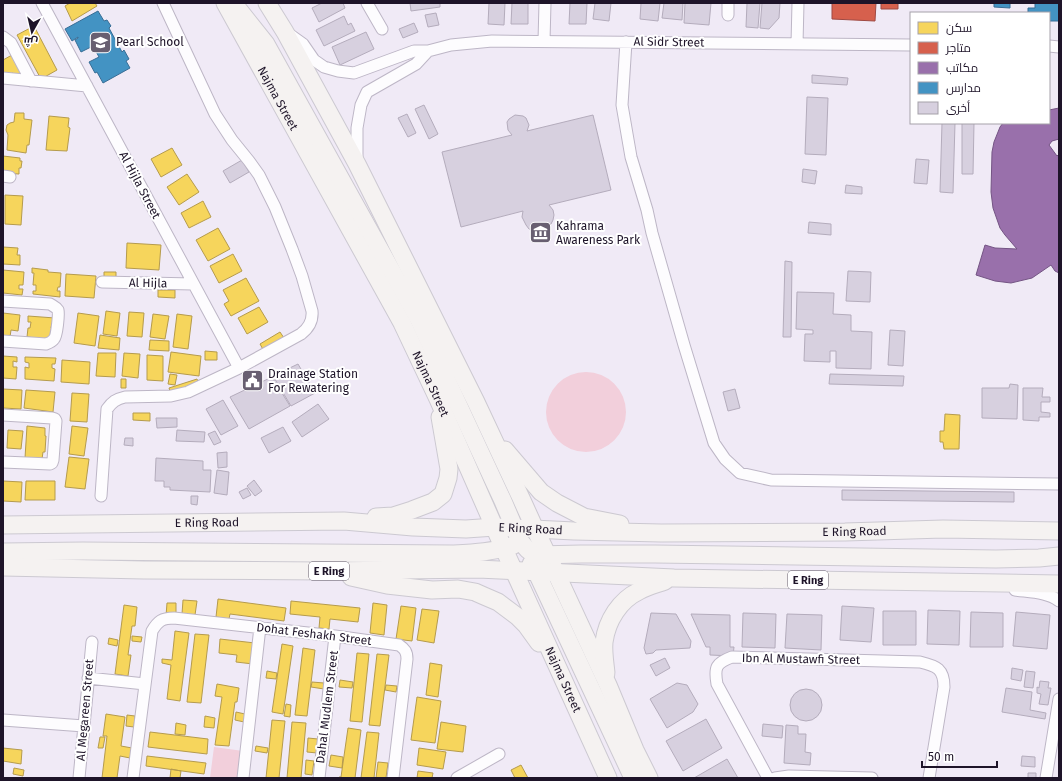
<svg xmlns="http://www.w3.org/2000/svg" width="1062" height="781" font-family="'Fira Sans',Cairo,sans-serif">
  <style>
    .green { fill: #f2cfdb }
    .homes { fill: #f6d55c; stroke: #b59b4d }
    .shops { fill: #d6604d; stroke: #9f4942 }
    .offices { fill: #9970ab; stroke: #745484 }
    .schools { fill: #4393c3; stroke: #386d95 }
    .building { fill: #d7d0df; stroke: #b4acbc }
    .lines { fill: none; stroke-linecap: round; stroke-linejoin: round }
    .street-casing { stroke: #bdb6c6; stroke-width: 13 }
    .primary-casing { stroke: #ccc9d1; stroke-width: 19 }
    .street { stroke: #fdfcfe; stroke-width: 11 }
    .primary { stroke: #f5f2f1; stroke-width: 17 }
    .labels { text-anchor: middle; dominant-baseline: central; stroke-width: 4; stroke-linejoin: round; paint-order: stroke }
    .shield { fill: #fff; stroke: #625a69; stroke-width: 1 }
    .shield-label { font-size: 11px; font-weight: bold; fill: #1e1429 }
    .poi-label { font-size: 12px; fill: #1e1429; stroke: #fff; text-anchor: start }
    .street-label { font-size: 12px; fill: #1e1429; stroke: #fff }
  </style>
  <rect width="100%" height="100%" fill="#f0eaf6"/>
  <!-- green -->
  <path class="green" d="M546 412a40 40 0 1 1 80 0a40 40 0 1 1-80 0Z
    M214,747l29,4 -3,27h-30z"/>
  <!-- homes -->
  <path class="homes" d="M70,3h25l2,3 -25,15 -7,-15z
    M34,26l23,44 -16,9 -24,-44z
    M12,55l10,17 -7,4 -2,-3 -5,2 -5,-2v-13z
    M15,113h9v6l8,1 -3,25h-2l-1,8 -19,-3 1,-15 -2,-5 1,-5 3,-2 4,-1z
    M49,116l20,2 -1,9 2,1 -3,23 -21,-1z
    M172,148l10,17 -21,12 -10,-18z
    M3,156l17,2v3h2l-1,7h-2v6l-16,-1z
    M187,174l12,18 -20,13 -12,-18z
    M5,195l18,1 -2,29 -16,-1z
    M203,201l8,16 -22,11 -8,-15z
    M218,228l12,21 -22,12 -12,-21z
    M127,243l34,2 -2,25 -33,-2z
    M3,247l15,1 -1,7h3v10l-17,-1z
    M233,254l9,17 -23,12 -9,-17z
    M32,268l16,2v2l13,1 -1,14h-2l-1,4h3v6l-27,-3v-3h3v-6h-3l1,-12h-2z
    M3,270l21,2 -1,13h-4v4h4l-1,6 -19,-2z
    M104,272h12v8l-12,-1z
    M66,274l30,2 -2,22 -29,-2z
    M246,278l13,23 -28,15 -7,-12 5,-3 -6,-11z
    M158,290h17v8l-17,-1z
    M259,307l9,15 -21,12 -9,-16z
    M106,311l14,2 -3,23 -14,-2z
    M129,312l15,1 -2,24 -15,-1z
    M3,313l17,2 -2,16 -7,-1 -1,7 -7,-1z
    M78,313l21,3 -4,30 -21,-3z
    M153,314l16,2 -4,23 -15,-2z
    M177,314l15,2 -4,33 -15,-2z
    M28,316l27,2v5h-3l-1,5h4l-1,12 -27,-3 1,-9h2l1,-6h-3z
    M280,332l6,9 -21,12 -5,-9z
    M100,335l20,3 -1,12 -21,-2z
    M150,340l19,1v10l-20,-1z
    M205,351l12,1v8h-12z
    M171,352l30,4 -2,20 -31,-4z
    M98,353h18l-1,24 -19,-1z
    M124,353l16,1 -2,24 -16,-2z
    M147,355l16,1v25l-16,-1z
    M3,356l14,1v5l-4,-1v6h4l-1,12 -13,-1z
    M25,357l31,1 -1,6h-3v4l3,1 -1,12 -29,-2v-12l4,1v-5l-4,-1z
    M62,360l28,2 -1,22 -28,-2z
    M170,374l7,1 -2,10 -7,-1z
    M121,379h5v9h-5z
    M197,379l2,6 -28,9 -2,-6z
    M3,389l19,1 -1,19 -18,-1z
    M26,390l29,2 -2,20 -29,-4z
    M72,393l17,1 -2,28 -17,-1z
    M133,413h17v8l-17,-1z
    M945,414l15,1 -1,34h-15l-1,-7h-3v-11h4z
    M27,426l18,2v8h1l-1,16h-2l-1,7 -17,-1z
    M72,426l16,2 -4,28 -15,-2z
    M8,430l15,1 -2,18 -14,-1z
    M69,457l20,2 -4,30 -20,-2z
    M3,481l19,1 -1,20 -18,-1z
    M26,481h29v19h-30z
    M218,599l68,9 -2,13 -54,-7 -1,5 -13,-2z
    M183,600l14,1 -2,14 -13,-1z
    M291,601l69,7 -2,14 -28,-3 -1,10 -10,-1 1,-11 -30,-3z
    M167,603h9v13h-10z
    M373,603l14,2 -3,30 -14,-2z
    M124,605l13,2 -2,19h-3l-4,29h3l-3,21 -13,-2z
    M401,606l15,2 -4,33 -16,-2z
    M422,609l17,2 -5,32 -17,-3z
    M175,631l14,2 -9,68 -13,-2 4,-34 -9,-2v-4l10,1z
    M195,634l14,1 -8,68 -14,-1z
    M132,636l10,1 -1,5 -9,-1z
    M109,638l9,2 -1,6 -9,-2z
    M220,639l35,4 -2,21 -17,-2 1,-7 -18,-2z
    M282,644l11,2 -10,68 -11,-2z
    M303,648l12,2 -8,66 -12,-1z
    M357,653l12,1 -7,68 -12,-1z
    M377,654l12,1 -9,71 -11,-1z
    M430,663l12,2 -4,32 -12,-2z
    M267,671l10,2 -1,6 -10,-1z
    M340,680l13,2 -1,6 -13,-1z
    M312,682l12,1v6l-13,-2z
    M217,684l22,4 -2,14h-2l-6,44 -14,-1 7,-48 -7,-1z
    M386,685l11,1 -1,6 -11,-2z
    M417,697l24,4 -6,42 -24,-3z
    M286,704l5,1 -1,12 -6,-1z
    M236,712l9,2 -1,8 -9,-2z
    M106,714l19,3 -4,29 11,2 -2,10 -10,-2 -3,22h-15l5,-42h-4z
    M127,715l8,1 -1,11 -8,-1z
    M205,716l10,2 -1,10 -10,-1z
    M272,720l13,1 -6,57h-13z
    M292,722l14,1 -5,55h-14z
    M441,722l25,4 -3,26 -26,-3z
    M176,723l10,2 -1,10 -10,-1z
    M348,728l13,2 -6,48h-16v-1h2z
    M150,732l58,7 -1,15 -59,-7z
    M367,732l12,1 -5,45h-13z
    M100,737h5l-2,11h-5z
    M308,738l10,1 -1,14 -10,-1z
    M256,746l12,2 -1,5 -12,-2z
    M3,748l19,2 -1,14 -18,-3z
    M419,748l27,4 -3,17 -26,-4z
    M331,755l12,2 -1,11 -13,-2z
    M147,756l59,7 -2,11 -58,-8z
    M306,760l8,1 -2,14 -7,-1z
    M378,762l10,1 -2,15h-10z
    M521,765l7,13h-13l-4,-8z
    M14,768l10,2 -1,6 -10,-2z
    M171,769l10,2 -1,7h-10z
    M418,771l15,2 -1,5h-15z"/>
  <!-- shops -->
  <path class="shops" d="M832,3h44l-1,18 -43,-2z
    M881,3h17v6h-17z"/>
  <!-- offices -->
  <path class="offices" d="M1059,108v31l-7,2 -3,4 8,11 2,-2v119l-4,-2 -4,-6 -19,13 -21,5 -16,-2 -19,-6 9,-30 10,3 22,1 -12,-14 -5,-7 -7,-20 -2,-16 1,-40 2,-10 6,-15 3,-4h46v-13z"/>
  <!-- schools -->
  <path class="schools" d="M994,3h16v5l-16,-1z
    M1035,3h24v18h-10v-8h-21v-5h7z
    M98,11l6,10 3,-1 4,6 -2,2 13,24 2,-2 5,9 -3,2 4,7 -27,15 -6,-11 -2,1 -6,-11 10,-5 -6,-11 -12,6 -6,-12 3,-2v-1l-6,4 -7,-12z"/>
  <!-- building -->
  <path class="building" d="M322,3h21l2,5 -26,14 -7,-14z
    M410,3h30v4l-29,4z
    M489,3h16l-1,22 -16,-1z
    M512,3h16v21h-17z
    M570,3h17l-1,21h-17z
    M595,3h16l-2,18 -16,-2z
    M641,3h19l-2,18 -18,-2z
    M664,3h19l-1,17 -20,-2z
    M685,3h26l-2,22 -25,-2z
    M747,3h13l-2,25 -12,-1z
    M762,3h18l-1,15 -10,11 -9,-1z
    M436,13l3,12 -11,2 -3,-12z
    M344,16l4,9 3,-2 4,8 -31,15 -8,-16z
    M414,23l4,9 -15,6 -4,-9z
    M366,32l8,17 -34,16 -8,-18z
    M812,75l36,3 -1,7 -35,-2z
    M807,97l21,1 -2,57 -21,-1z
    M424,105l14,29 -9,5 -14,-30z
    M407,114l9,19 -8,4 -10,-19z
    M515,115l8,1 3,2 3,7 -2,6 66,-16 18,75 -62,15 4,5 1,5 -1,5 -2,4 -8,7h-9l-5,-2 -3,-4 -4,-8 1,-6 -62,16 -19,-75 70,-17 -4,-5 -1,-8 2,-3z
    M942,123h13l-2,70 -13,-1z
    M962,123h12l-1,51h-11z
    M916,159l13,1 -2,24 -13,-1z
    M242,160l7,12 -19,11 -7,-12z
    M803,169l14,2 -2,13 -13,-2z
    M846,185l16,2v7l-17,-1z
    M809,222l22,2v11l-23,-2z
    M785,261l7,1 -1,75h-8z
    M848,271l23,1 -1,30 -24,-1z
    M797,292l37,1 -1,21 18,1v16l21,1 -1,37 -35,-1v-17h-6v11l-26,-1 1,-27h8v-4l-17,-1z
    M890,330l15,1 -2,35 -15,-1z
    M298,364l17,29 -24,13 -18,-30z
    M830,374l74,2 -1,10 -74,-2z
    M272,377l18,29 -41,23 -19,-32z
    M1010,384l8,1 -1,34 -35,-1v-30h27z
    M1023,388h20l-1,9h8v5h-9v10l9,1v4h-11v4l-16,-1z
    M735,389l5,19 -12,3 -5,-19z
    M223,400l15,26 -17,9 -15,-26z
    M318,404l11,15 -27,18 -10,-15z
    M156,418h21v9l-20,1z
    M283,427l8,14 -22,12 -8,-15z
    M177,430l28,2 -1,10 -28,-1z
    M215,431l6,11 -7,3 -6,-11z
    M125,438h8v8l-9,-1z
    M227,452v15l-9,1 -1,-15z
    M156,458l47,3v9h8l-1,22 -40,-2v-3h-6v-6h-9z
    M217,470l12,2 -2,23 -13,-2z
    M254,480l8,11 -7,5 -8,-10z
    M247,488l4,7 -8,4 -4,-7z
    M842,490l172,2v10l-172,-2z
    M191,496h7l-1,9 -6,-1z
    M842,606l32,2 -3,34 -31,-2z
    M928,610l32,1 -1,34 -32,-1z
    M883,611h33v34h-33z
    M971,612l32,1v34h-33z
    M1016,612l34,3 -3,34 -34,-3z
    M651,613l25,1 15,27 -1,7 -34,2 -3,3 -7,1 -2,-6z
    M743,613l33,1 -1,34 -33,-1z
    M691,614l39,1v32h4l-1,9 -23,-1v-8h-4z
    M787,614l35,1 -1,35 -36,-2z
    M665,658l5,10 -14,8 -6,-11z
    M1012,668l11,2 -2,11 -10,-2z
    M1026,671l9,1 -2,16 -9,-1z
    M1040,681l9,1 -1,6h3l-3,17 -9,-1 2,-10 -4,-1v-6l2,1z
    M677,683l10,2 11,19 -5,8 -26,16 -17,-29z
    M1006,688l26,4 -2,18 16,3 -1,6 -43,-7z
    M790 705a16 16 0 1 1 32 0a16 16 0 1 1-32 0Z
    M706,719l16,29 -39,23 -17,-30z
    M763,724l20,2 -1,12 -20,-2z
    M786,725l12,1v8h8l-1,18 6,1 -1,12 -26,-2z
    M1022,756l13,1v10l-14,-1z
    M727,759l11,19h-44z
    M1028,773h8v5h-8z"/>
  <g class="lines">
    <defs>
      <path id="street" d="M42,3l197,365
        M367,3l15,26
        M728,3v12
        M289,34l14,10 11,16 10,7 14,4 16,2 60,-22h14l23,-6 41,-4 419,4
        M3,37l8,6 20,38
        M544,41l1,-38
        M626,42l-4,63 9,52 16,53 5,23 32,112 30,98 11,16 15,14 31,7 288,4
        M797,44l1,-41
        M1049,46l10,1
        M3,78l84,8
        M357,162v-34l4,-23 6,-13 49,-28 12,-13
        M3,176l7,1
        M102,282l91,2
        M3,301l47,3c3,2 6,3 8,6 1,4 -1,26 -4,29 -2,3 -5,4 -8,5l-43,-3
        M3,415l49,3 3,1 1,2 -3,39 -1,3 -2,1 -47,-2
        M101,496l6,-87c5,-7 9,-10 18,-12l46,-1 17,-4 51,-24 62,-34c8,-6 12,-13 11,-23l-10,-35 -10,-27 -17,-42 -16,-32 -10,-14 -17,-21 -17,-26 -52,-111
        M1015,590c14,2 33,2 44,11
        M88,678l57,6
        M3,720l81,6
        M79,778l13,-136
        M133,778l19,-147c6,-10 10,-13 22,-13l161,18 64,9c6,4 8,7 8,14l-14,119
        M243,778l17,-151
        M319,778l16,-142
        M457,778l42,-24
        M768,778l-51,-94c-3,-17 -1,-21 15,-27l188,5c17,4 24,7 24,25l-15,91
        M775,778l14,-2 83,2
        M1046,778l13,-79"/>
      <g id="primary">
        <path id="s1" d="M225,3l177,320 36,76 66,150 104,229"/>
        <path d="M267,3l18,29 72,132 119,238 45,96 14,31 21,44 52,112 27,65 14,28"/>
        <path d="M235,5l31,39 153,276 84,181 17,40 7,8 25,20"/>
        <path d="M505,450l36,42 16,11 27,14 36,7"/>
        <path d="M376,517l17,-1 19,-6 21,-8 10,-8 5,-16 1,-9 -9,-52"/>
        <path id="s2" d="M3,525l341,-4 69,6 53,2 29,-2 79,4 87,2 184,-1 98,-3 116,2"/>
        <path d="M3,552l80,-1 370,3c20,-1 42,-2 61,-9"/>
        <path d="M537,555l44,-1h74l341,5 43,-1 20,-2"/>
        <path d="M531,564l5,7 97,207"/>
        <path d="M3,567l141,3 183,1 151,-2 196,9 385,6"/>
        <path d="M351,577l36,8 45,5 26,-1 17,3 9,4 14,6 20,15 8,8 13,18"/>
        <path d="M606,673c-1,-10 -3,-21 -2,-31 3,-22 16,-42 35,-51 8,-5 18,-7 26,-10"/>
      </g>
    </defs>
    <!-- street casing -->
    <use href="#street" class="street-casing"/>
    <!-- primary casing -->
    <use href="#primary" class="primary-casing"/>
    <!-- street -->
    <use href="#street" class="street"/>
    <!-- primary -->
    <use href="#primary" class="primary"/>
  </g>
  <!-- icons -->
  <defs>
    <symbol id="school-square" viewBox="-11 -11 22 22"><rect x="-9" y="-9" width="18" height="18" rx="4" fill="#685f71" stroke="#fff"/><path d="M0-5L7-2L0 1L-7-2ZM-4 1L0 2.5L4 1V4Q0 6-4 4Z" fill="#fff"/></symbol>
    <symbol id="museum-square" viewBox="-11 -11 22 22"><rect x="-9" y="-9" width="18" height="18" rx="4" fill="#685f71" stroke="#fff"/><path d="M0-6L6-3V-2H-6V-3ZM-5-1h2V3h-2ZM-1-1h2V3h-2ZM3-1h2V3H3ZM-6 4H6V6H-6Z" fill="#fff"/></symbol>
    <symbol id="civic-square" viewBox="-11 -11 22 22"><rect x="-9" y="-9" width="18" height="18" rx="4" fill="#685f71" stroke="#fff"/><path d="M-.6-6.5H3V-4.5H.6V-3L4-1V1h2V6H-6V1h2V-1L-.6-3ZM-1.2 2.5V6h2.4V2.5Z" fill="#fff"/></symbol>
  </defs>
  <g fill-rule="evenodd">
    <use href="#school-square" x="88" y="30" width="25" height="25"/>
    <use href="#museum-square" x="528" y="220" width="25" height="25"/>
    <use href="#civic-square" x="240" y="368" width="25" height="25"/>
  </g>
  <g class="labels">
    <!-- shield labels -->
    <g class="shield">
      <rect x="309" y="562" width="40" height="18" rx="3"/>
      <rect x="788" y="571" width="40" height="18" rx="3"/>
    </g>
    <g class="shield-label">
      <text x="329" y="571">E Ring</text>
      <text x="808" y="580">E Ring</text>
    </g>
    <!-- poi labels -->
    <g class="poi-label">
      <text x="116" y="42">Pearl School</text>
      <text x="556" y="226">Kahrama<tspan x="556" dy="14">Awareness Park</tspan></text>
      <text x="268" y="374">Drainage Station<tspan x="268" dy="14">For Rewatering</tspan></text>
    </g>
    <!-- street labels -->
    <g class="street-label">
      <text transform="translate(669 42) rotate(1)">Al Sidr Street</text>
      <text stroke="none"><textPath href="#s1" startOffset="109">Najma Street</textPath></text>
      <text transform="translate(140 185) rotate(62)">Al Hijla Street</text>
      <text transform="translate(148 283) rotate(1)">Al Hijla</text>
      <text stroke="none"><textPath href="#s1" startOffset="433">Najma Street</textPath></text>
      <text stroke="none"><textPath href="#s2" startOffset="204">E Ring Road</textPath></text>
      <text stroke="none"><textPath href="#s2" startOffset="528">E Ring Road</textPath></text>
      <text stroke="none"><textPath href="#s2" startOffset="852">E Ring Road</textPath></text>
      <text transform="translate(314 634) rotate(7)">Dohat Feshakh Street</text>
      <text transform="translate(801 659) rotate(1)">Ibn Al Mustawfi Street</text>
      <text stroke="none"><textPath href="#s1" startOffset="757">Najma Street</textPath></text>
      <text transform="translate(327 707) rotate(-83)">Dahal Mudlem Street</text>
      <text transform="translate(85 710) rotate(-85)">Al Megareen Street</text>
    </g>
  </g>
  <!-- border -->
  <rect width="1062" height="781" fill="none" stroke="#1e1429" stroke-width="8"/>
  <!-- legend -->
  <rect x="910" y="12" width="140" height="112" fill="#ffffff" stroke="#a5a1a9"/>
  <rect x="918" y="22" width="20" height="12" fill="#f6d55c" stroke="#a5a1a9"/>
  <text x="946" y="32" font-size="12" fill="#1e1429">سكن</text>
  <rect x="918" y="42" width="20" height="12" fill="#d6604d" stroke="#a5a1a9"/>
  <text x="946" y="52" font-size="12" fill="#1e1429">متاجر</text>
  <rect x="918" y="62" width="20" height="12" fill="#9970ab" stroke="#a5a1a9"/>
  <text x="946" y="72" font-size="12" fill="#1e1429">مكاتب</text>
  <rect x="918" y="82" width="20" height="12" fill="#4393c3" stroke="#a5a1a9"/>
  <text x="946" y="92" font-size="12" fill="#1e1429">مدارس</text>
  <rect x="918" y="102" width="20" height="12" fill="#d7d0df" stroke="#a5a1a9"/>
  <text x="946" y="112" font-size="12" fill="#1e1429">أخرى</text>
  <!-- north arrow -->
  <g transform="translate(32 32) rotate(188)" stroke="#ffffff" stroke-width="3" paint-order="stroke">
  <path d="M0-3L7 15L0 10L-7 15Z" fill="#1e1429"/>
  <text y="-6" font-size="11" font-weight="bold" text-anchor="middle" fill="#1e1429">ش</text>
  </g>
  <!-- scale -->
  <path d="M922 761v6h75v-6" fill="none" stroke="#1e1429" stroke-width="2"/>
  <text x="928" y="761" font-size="12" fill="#1e1429" stroke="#ffffff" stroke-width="3" paint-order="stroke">50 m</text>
</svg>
